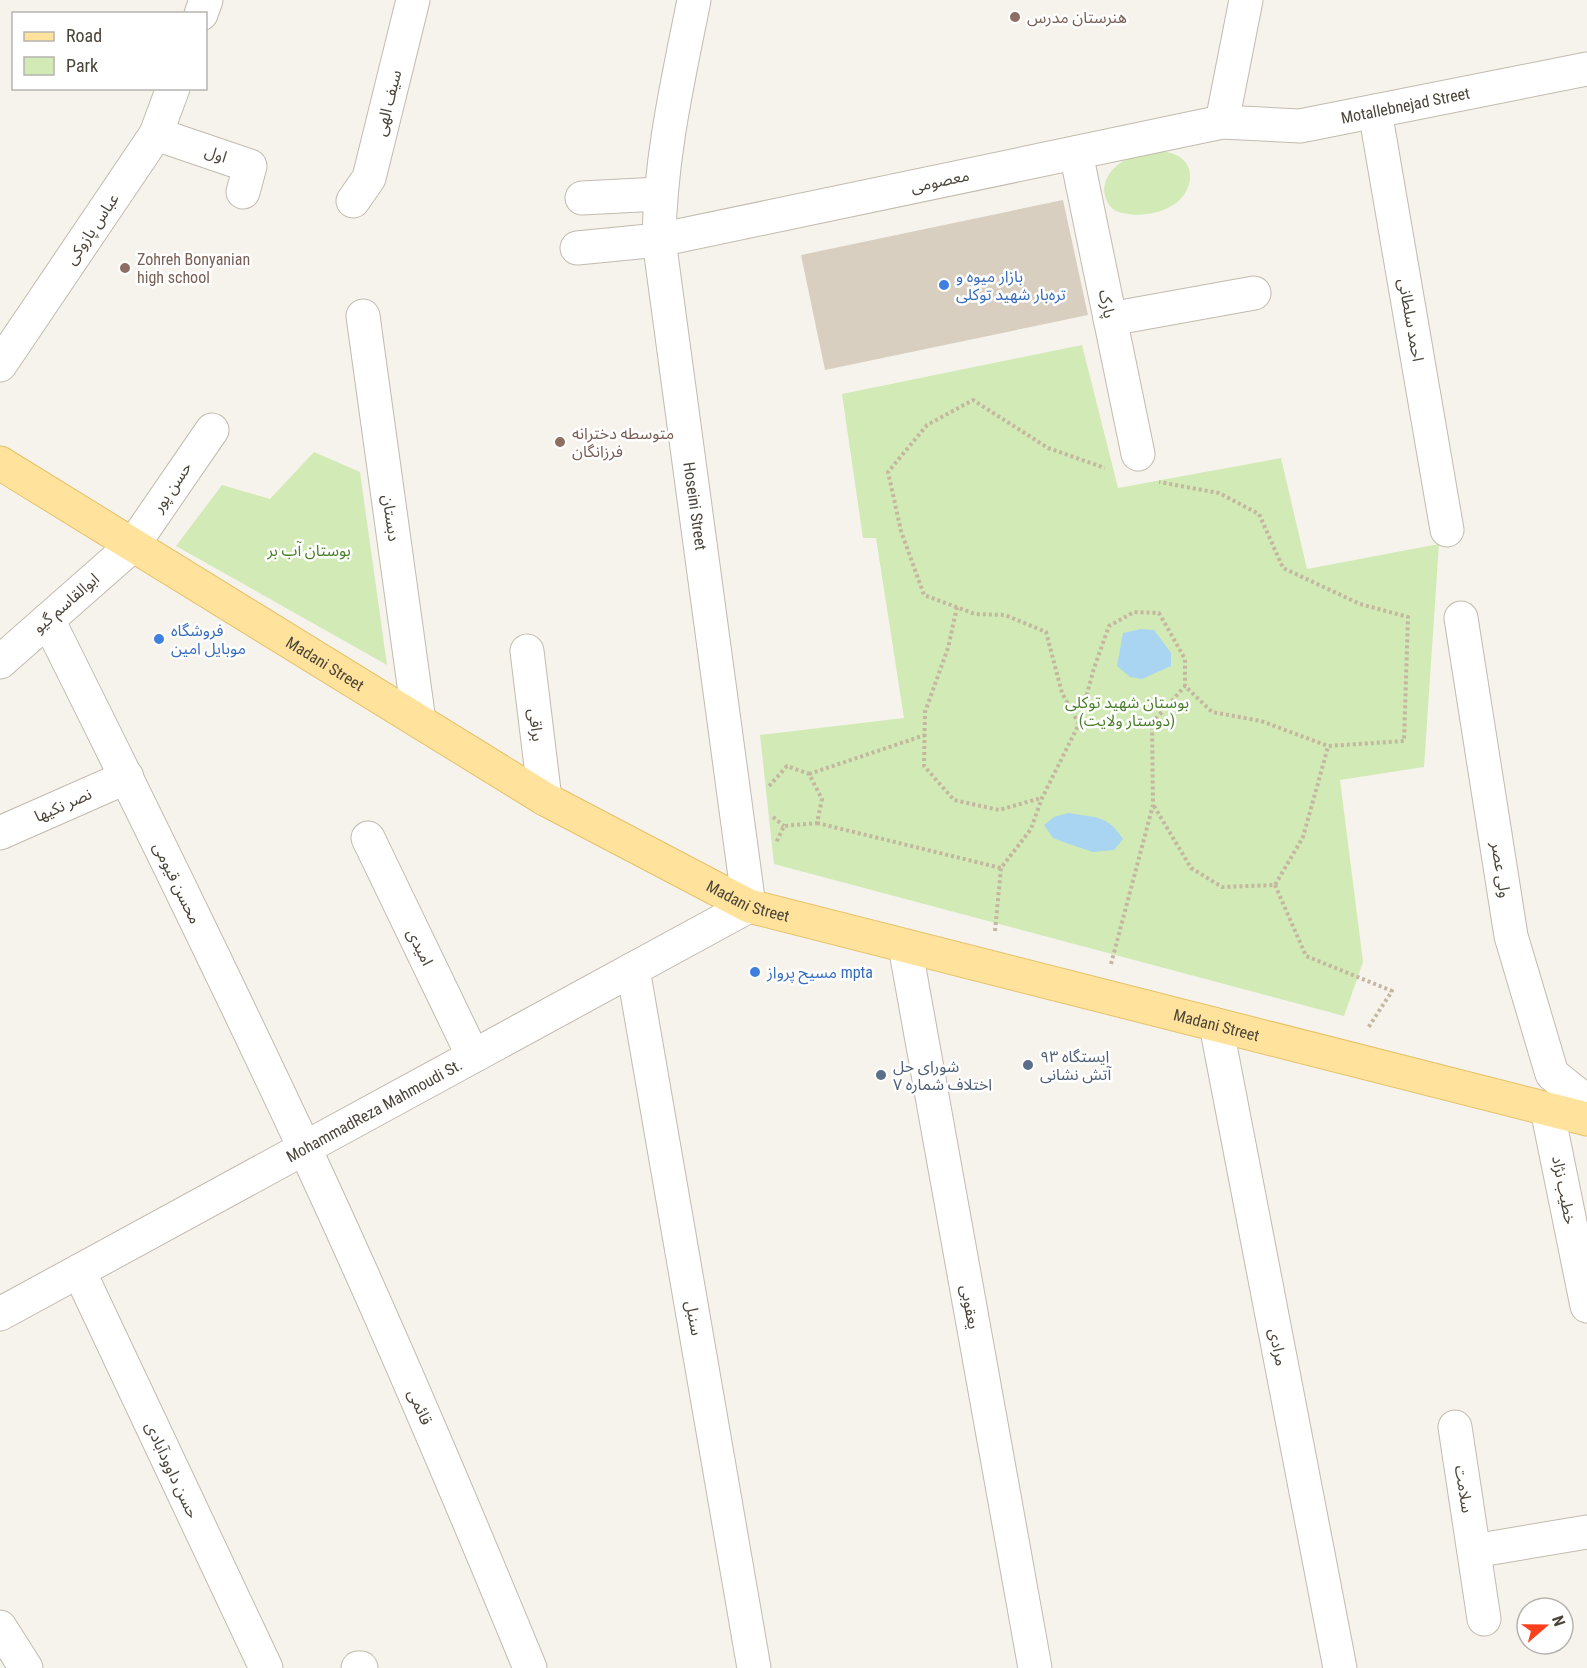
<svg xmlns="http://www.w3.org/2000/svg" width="1587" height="1668" font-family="'Roboto Condensed','Noto Sans Arabic',sans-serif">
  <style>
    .green { fill: #d2eab5 }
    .water { fill: #a9d4f2 }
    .building { fill: #d8cfc1 }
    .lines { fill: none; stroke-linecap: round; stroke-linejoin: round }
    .minor-casing { stroke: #c2bbae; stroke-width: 35 }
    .major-casing { stroke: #e6c16a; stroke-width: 35 }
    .path { stroke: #c4b79f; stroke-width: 4; stroke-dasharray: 3 3; stroke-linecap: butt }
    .minor { stroke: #fff; stroke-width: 33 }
    .major { stroke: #ffe39c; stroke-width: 33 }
    .education-dot { fill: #8d6e63; stroke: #fff; stroke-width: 2 }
    .shop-dot { fill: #3f7fe0; stroke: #fff; stroke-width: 2 }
    .service-dot { fill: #5c6f8a; stroke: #fff; stroke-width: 2 }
    .labels { text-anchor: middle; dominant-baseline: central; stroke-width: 5; stroke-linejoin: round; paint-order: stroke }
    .education-label { font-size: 16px; fill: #785e54; stroke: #fff; text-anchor: start }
    .street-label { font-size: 16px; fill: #4b4439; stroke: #fff }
    .shop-label { font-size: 16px; fill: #366cbe; stroke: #fff; text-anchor: start }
    .park-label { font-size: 16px; fill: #4a7f2a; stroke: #fff }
    .service-label { font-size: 16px; fill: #4e5e75; stroke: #fff; text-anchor: start }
  </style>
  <rect width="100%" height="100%" fill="#f6f3ec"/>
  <!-- green -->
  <path class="green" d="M1164,151c6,2 13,3 17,7 17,13 8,38 -8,47 -14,9 -34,12 -50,8 -8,-1 -14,-6 -17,-14 -7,-19 9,-36 26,-42 10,-4 22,-5 32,-6z
    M1082,345l36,143 163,-30 26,111 132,-25 -15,223 -84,13 23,182 -19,54 -570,-152 -14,-129 144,-17 -28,-180h-13l-21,-144z
    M314,452l46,20 27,193 -211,-119 46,-61 48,14z"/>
  <!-- water -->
  <path class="water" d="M1141,629l13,1 17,23v13l-29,13 -12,-2 -13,-11 6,-33z
    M1068,813c27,5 39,1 55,26l-9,11 -21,2 -27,-9 -13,-5 -9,-13 10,-8z"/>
  <!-- building -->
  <path class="building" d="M1063,200l25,115 -263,55 -24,-115z"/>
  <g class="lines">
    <defs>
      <g id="minor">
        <path d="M201,14l5,-14"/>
        <path d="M1375,111l72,419"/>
        <path d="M1222,122l24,-122"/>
        <path d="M156,134l94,32 -7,26"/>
        <path d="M1076,153l62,301"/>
        <path d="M582,198l78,-4"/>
        <path d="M353,201l16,-23 44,-178"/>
        <path id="s1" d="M577,248l82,-8 563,-118 78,4 287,-57"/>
        <path d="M363,316l56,405"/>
        <path d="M1110,319l144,-26"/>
        <path d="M0,365l156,-231 17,-46"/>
        <path d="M1461,618l50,318 41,138 35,28"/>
        <path d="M48,620c87,174 173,350 256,527 80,171 154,346 226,521"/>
        <path d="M527,651l18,148"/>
        <path d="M0,662l133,-117 79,-115"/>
        <path d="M0,833l127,-56"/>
        <path d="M368,838l105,218"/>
        <path d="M905,946l130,722"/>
        <path d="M633,969l121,699"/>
        <path d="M1216,1025l124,643"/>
        <path d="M1547,1109l40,197"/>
        <path d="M79,1271l187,397"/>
        <path id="s2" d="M0,1314l749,-408 -90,-666c1,-82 19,-160 35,-240"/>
        <path d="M1455,1427l29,192"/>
        <path d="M1474,1551l113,-19"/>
        <path d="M0,1627l26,41"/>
        <path d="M358,1668h3"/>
      </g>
      <g id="major">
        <path id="s3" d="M0,463l545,336 204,107 838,213"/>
      </g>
    </defs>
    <!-- minor casing -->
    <use href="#minor" class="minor-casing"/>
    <!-- major casing -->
    <use href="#major" class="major-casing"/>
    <!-- path -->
    <path class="path" d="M957,607l-9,41 -23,64 -1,54 30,34 45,10 42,-12
      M1079,724l-17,-31 -16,-61 -41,-17 -30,-1 -51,-19 -23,-64 -13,-59 39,-47 46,-25 75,48 57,20
      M809,774l116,-39
      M769,786l18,-20 22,8 13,25 -5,24 -33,3 -8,17
      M1154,806l37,62 31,19 53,-2 28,-48 25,-90
      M773,817l11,9
      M817,823l184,45 30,-39 11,-31 37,-74 15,-56 15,-42 25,-14 25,1 26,46v27l27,26 49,9 67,25 76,-5 4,-124 -48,-13 -77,-36 -24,-54 -40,-21 -60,-11
      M1275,885l31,71 86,35 -24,37
      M995,931l6,-63
      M1111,964l42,-159 -1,-82 33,-37"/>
    <!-- minor -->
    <use href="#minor" class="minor"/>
    <!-- major -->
    <use href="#major" class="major"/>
  </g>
  <!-- markers -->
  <g class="education-dot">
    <circle cx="1015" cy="17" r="6"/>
    <circle cx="125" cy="268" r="6"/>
    <circle cx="560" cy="442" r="6"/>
  </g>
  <g class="shop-dot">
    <circle cx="944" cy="285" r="6"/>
    <circle cx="159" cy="639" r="6"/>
    <circle cx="755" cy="972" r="6"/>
  </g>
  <g class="service-dot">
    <circle cx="1028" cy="1065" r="6"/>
    <circle cx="881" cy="1075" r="6"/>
  </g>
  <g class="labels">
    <!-- education labels -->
    <g class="education-label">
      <text x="1027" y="17">هنرستان مدرس</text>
      <text x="137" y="259">Zohreh Bonyanian<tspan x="137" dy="18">high school</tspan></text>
      <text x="572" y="433">متوسطه دخترانه<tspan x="572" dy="18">فرزانگان</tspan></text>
    </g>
    <!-- street labels -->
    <g class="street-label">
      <text transform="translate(388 103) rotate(-76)">سیف الهی</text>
      <text stroke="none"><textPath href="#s1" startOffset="843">Motallebnejad Street</textPath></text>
      <text transform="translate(216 154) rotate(19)">اول</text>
      <text transform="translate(940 181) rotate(-12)">معصومی</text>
      <text transform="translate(92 229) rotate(-56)">عباس پازوکی</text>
      <text transform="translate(1107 304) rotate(78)">پارک</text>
      <text transform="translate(1411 320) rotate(80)">احمد سلطانی</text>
      <text transform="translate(172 487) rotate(-56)">حسن پور</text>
      <text transform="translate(695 506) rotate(82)">Hoseini Street</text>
      <text transform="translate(391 518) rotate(82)">دبستان</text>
      <text transform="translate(66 603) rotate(-41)">ابوالقاسم گیو</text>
      <text stroke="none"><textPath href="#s3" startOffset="382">Madani Street</textPath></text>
      <text transform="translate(536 725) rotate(83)">براقی</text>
      <text transform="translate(63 805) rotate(-24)">نصر نکیها</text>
      <text transform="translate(1501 870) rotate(81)">ولی عصر</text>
      <text transform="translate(177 883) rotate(64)">محسن قیومی</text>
      <text stroke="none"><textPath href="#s3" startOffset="868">Madani Street</textPath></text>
      <text transform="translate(420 947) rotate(64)">امیدی</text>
      <text stroke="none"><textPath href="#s3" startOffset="1353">Madani Street</textPath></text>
      <text stroke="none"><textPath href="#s2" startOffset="426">MohammadReza Mahmoudi St.</textPath></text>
      <text transform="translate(1564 1190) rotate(79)">خطیب نژاد</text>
      <text transform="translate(970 1307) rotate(80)">یعقوبی</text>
      <text transform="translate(694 1318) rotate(80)">سنبل</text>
      <text transform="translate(1278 1347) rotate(79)">مرادی</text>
      <text transform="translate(420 1407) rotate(66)">قائمی</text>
      <text transform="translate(172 1470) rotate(65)">حسن داوودآبادی</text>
      <text transform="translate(1464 1489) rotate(81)">سلامت</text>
    </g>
    <!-- shop labels -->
    <g class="shop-label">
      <text x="956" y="276">بازار میوه و<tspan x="956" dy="18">تره‌بار شهید توکلی</tspan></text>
      <text x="171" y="630">فروشگاه<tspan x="171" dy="18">موبایل امین</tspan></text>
      <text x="767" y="972">مسیح پرواز mpta</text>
    </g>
    <!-- park labels -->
    <g class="park-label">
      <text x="309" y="550">بوستان آب بر</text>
      <text x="1127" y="702">بوستان شهید توکلی<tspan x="1127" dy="18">(دوستار ولایت)</tspan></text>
    </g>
    <!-- service labels -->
    <g class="service-label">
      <text x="1040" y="1056">ایستگاه ۹۳<tspan x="1040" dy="18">آتش نشانی</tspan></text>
      <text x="893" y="1066">شورای حل<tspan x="893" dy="18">اختلاف شماره ۷</tspan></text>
    </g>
  </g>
  <!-- legend -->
  <rect x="12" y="12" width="195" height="78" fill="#ffffff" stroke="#b7b4b0" stroke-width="1.5"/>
  <rect x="24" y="32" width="30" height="9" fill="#ffe39c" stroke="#b7b4b0" stroke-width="1.5"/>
  <text x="66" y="42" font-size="18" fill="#4b4439">Road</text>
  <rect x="24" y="57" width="30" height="18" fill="#d2eab5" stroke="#b7b4b0" stroke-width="1.5"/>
  <text x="66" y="72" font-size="18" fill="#4b4439">Park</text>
  <!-- north arrow -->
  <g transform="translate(1545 1626) rotate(70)"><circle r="28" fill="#ffffff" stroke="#b7b4b0" stroke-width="1.5"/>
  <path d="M0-4.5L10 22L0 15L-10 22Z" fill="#fc3f1d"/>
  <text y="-9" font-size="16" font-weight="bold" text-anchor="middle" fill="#4b4439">N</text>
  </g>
</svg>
